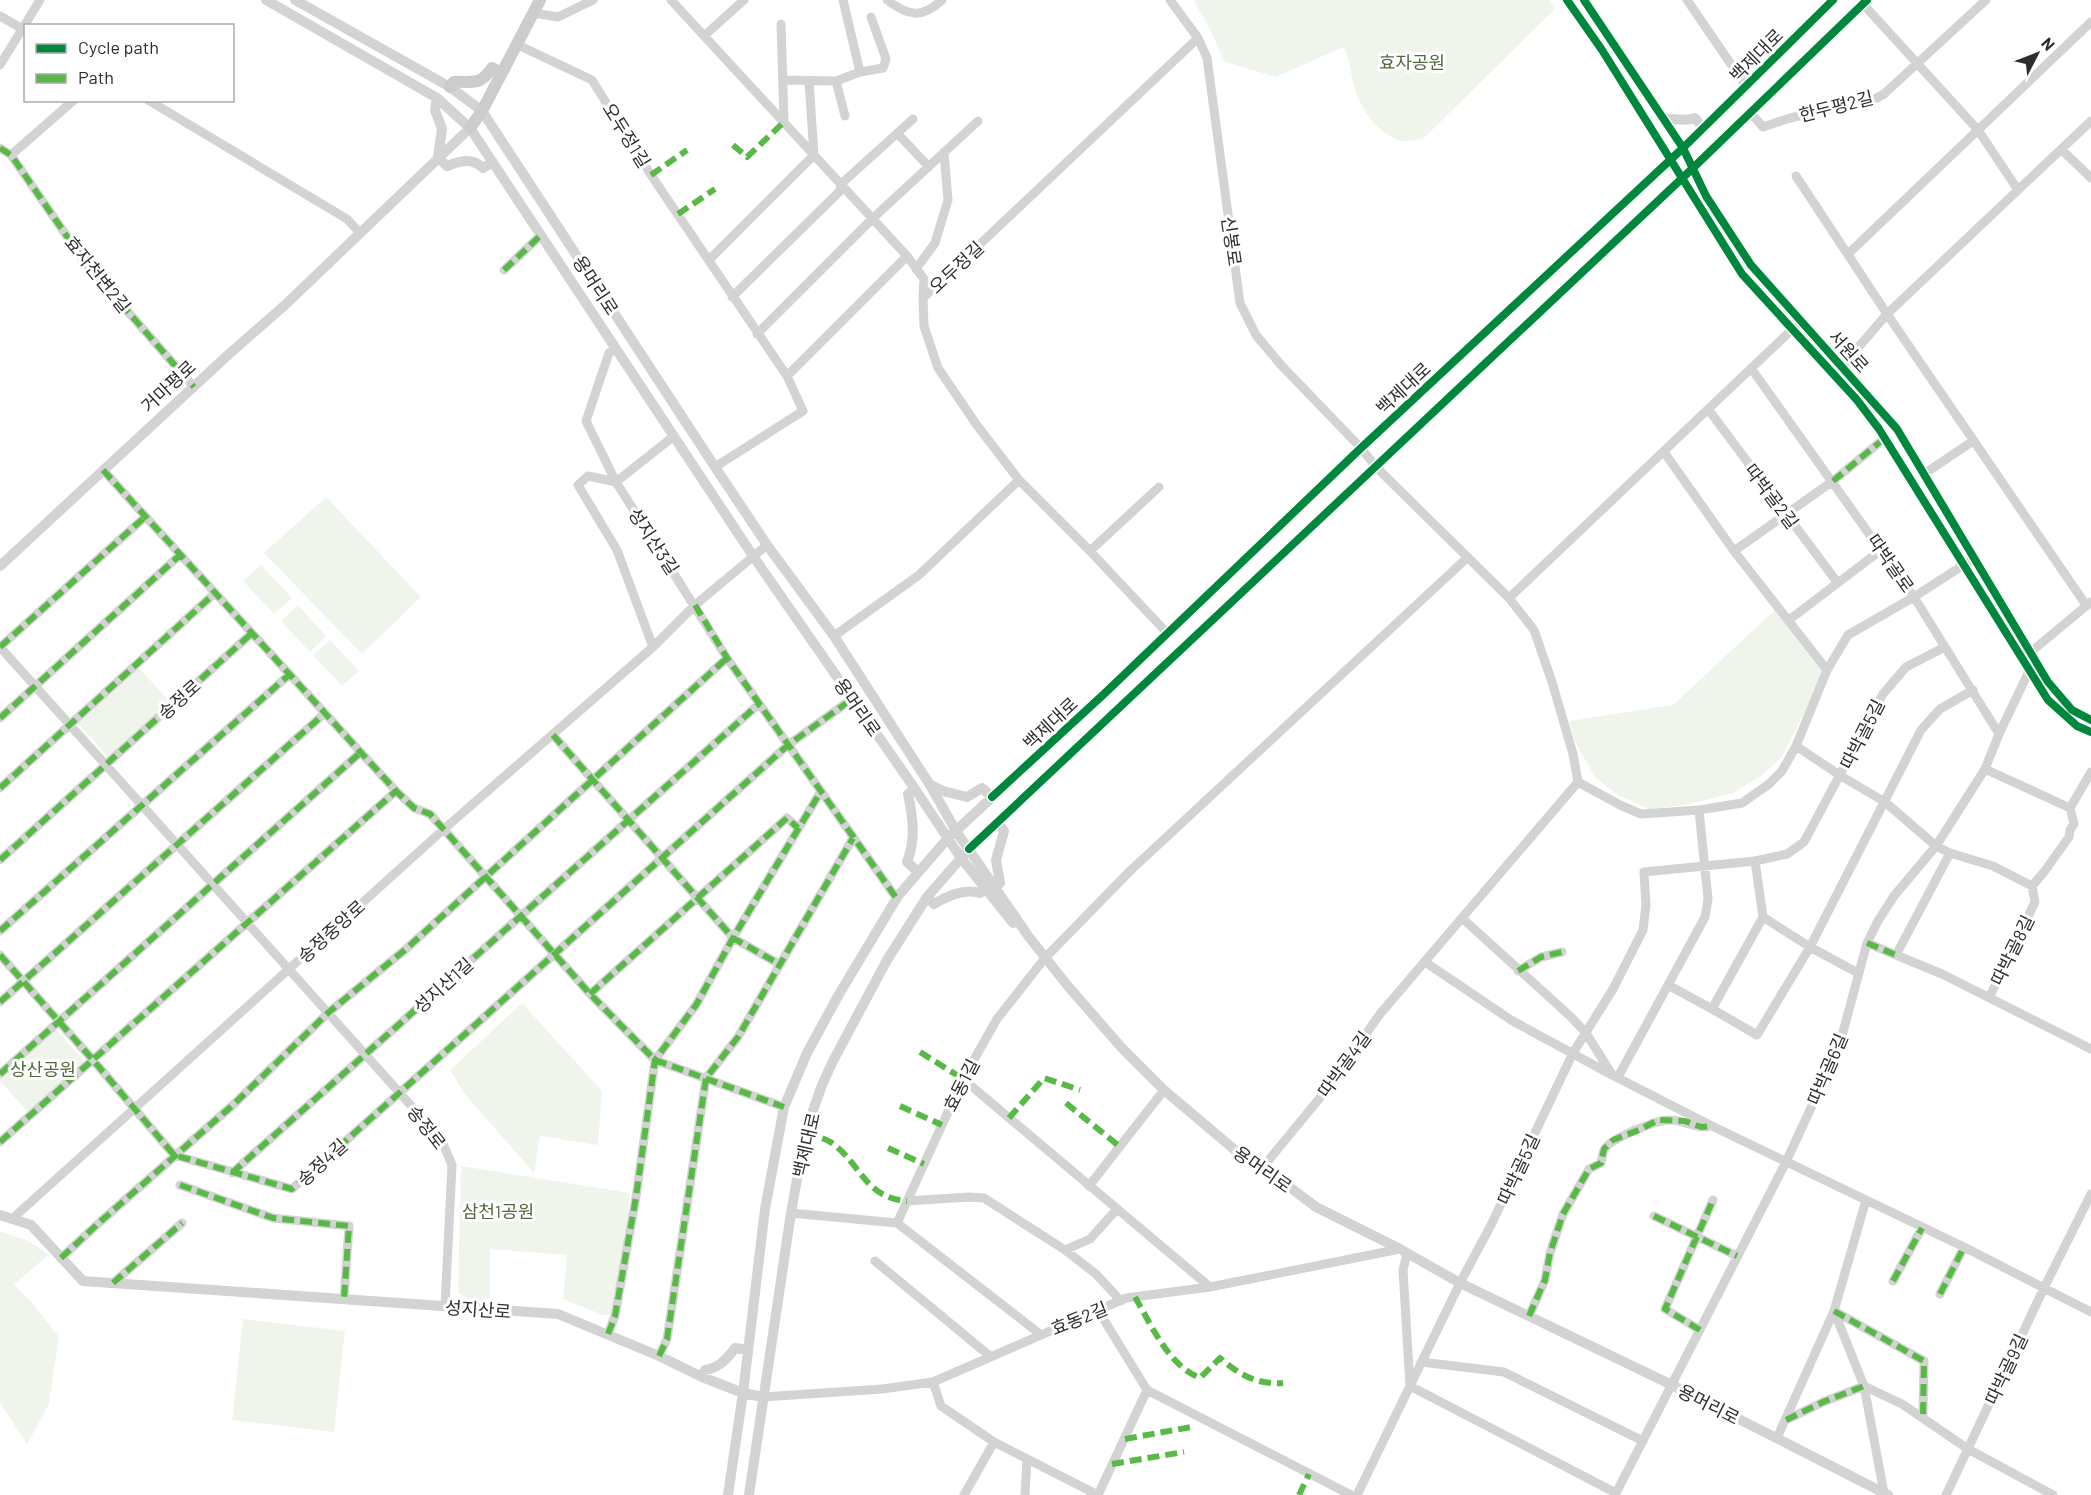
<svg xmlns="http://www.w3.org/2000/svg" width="2091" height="1495" font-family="Barlow,'Noto Sans KR',sans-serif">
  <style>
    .green { fill: #f0f5ec }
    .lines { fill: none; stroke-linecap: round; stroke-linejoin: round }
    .minor { stroke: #d3d3d3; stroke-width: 9 }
    .tertiary { stroke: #d3d3d3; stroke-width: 10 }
    .secondary { stroke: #ccc; stroke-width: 12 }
    .quiet { stroke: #58b947; stroke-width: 6; stroke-dasharray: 12 6; stroke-linecap: butt }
    .cycleway-casing { stroke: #fff; stroke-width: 11 }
    .cycleway { stroke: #00873e; stroke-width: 8 }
    .labels { text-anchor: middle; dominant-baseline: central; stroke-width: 6; stroke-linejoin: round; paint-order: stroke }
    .street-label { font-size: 18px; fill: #2e2e2e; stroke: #fff }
    .park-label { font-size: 18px; fill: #4f6b3b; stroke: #fff }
  </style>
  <rect width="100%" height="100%" fill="#fff"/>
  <!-- green -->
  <path class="green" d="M1194,0h356l5,9 -131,129c-6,1 -16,4 -22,3 -26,-7 -43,-34 -49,-59 -3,-12 -3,-25 -10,-35l-67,30 -51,-15 -15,-32z
    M326,497l95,100 -59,57 -98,-101z
    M261,565l31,33 -18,16 -31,-33z
    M298,605l28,31 -16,16 -29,-31z
    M1777,608l47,65 -42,84 -21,19 -28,17 -47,12 -37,4 -31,-14 -23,-18 -21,-37 -5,-19 104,-16z
    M330,640l29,31 -17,15 -29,-31z
    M139,668l31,34 -61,56 -31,-34z
    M522,1003l80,88 -4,54 -58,-9 -6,37 -70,-80 -14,-23z
    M54,1027l31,35 -56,51 -29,-32v-5z
    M461,1166l169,27 -5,49 -13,73h-9l-40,-16 4,-44 -77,-6v49c-13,6 -21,3 -32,-6z
    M0,1231l28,10 21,13 -35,31 19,19 26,33 -10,67 -22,40 -27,-41z
    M243,1319l102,12 -11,101 -102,-12z"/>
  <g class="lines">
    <!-- minor -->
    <path class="minor" d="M671,0l236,256
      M843,0l17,72
      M887,0c21,16 35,19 55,0
      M1170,0l28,38 9,20 33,245 16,32 25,30 80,83 15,19 133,131 25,32 18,52 21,72 5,28 42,23 21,9 58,-4 43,-7 27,-19 13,-13 14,-25 31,-76 21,-35 66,-38 54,-35
      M1687,0l59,86
      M1863,4l115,126 40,60
      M533,13l25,4 35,-17
      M0,16l26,15
      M781,24l3,98
      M704,36l40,-36
      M516,44l76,36 59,95 136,201
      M0,65l40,-65
      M783,80l53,1 24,-9 23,-4 3,-9 -15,-42
      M836,81l9,35
      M148,100l199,119 13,14
      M1750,112l13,15 27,-9 87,-20 7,-4 102,-94
      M897,133l32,34
      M0,148l11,7 75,109 108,123
      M2061,149l30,29
      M11,155l63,-55
      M1796,176l91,138 199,291
      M1848,254l243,-232
      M709,260l105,-105 -5,-74
      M916,269l19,-26 13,-43 -4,-48
      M504,270l37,-35
      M732,297l108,-106 1,-7 72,-65
      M923,298l1,28 14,42 38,56 43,56 71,71 77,82
      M757,334l115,-115 106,-98
      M616,349l-7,4 -23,68 30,61 111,176 170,241
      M1751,368l163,229 85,137
      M1838,371l49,-57 204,-193
      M1708,409l129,173
      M1664,452l70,99 93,119
      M715,467l88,-56 -16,-35 120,-120 17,23 -1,19 275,-260
      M103,470l293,321 18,17 16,6 160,180 65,66 129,47
      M1924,474l49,-33
      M1090,551l69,-64
      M1734,551l99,-70 47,-39
      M1509,598l292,-277
      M1789,620l92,-70
      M834,636l85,-61 100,-95
      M0,647l441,492 11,26 -7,141
      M0,647l145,-130
      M653,647l-36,-97 -39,-65 10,-9 28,6 58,-46
      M2026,656l65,-54
      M0,718l180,-163
      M553,735l180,203 46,26
      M1796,746l45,30 44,26 51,44 14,7 43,13 39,20
      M1985,769l85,39 21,-36
      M0,788l215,-195
      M0,860l252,-227
      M1755,861l8,56 -51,92 45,26 53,-88 111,-217 19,-21 33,-19
      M1763,917l47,30 48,26
      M1462,918l108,98 16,17 25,40
      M0,931l290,-257
      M1867,943l75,31 149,75
      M0,955l93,105 81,95 118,34 496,-444 64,-46
      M1896,955l54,-102
      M1425,962l86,58 101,55 100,51 252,121 80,41 47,-94
      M1518,971l23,-14 21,-5
      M1668,985l44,24
      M590,994l197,-176 11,10
      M1989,998l46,-96 -3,-16 12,-14 25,-35 1,-7 4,-6 -4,-16
      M0,1002l325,-289
      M0,1074l361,-322
      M1618,1077l87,-160 3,-18 -9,-89
      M963,1079l247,208
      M0,1142l396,-351
      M1263,1167l65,-79 52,-74 198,-232
      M232,1173l527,-469
      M180,1185l93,33 76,8 -5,73
      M1089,1186l75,-96
      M907,1201l62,-4 15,1 81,52 25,-11 27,-30
      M791,1213l106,10 143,111
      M1654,1216l83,40
      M12,1219l432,-390 209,-182 42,-42 72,-60
      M897,1223l66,-144 34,-60 48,-61 85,-87 338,-314
      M1065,1250l31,24 25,27
      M1407,1254l-4,16 7,116 206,107
      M61,1258l40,-37 133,-117 95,-92 77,-63 321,-291
      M875,1261l116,96
      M1893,1281l29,-53
      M113,1283l69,-60
      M1940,1294l24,-47
      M1098,1310l49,80 204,105
      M1834,1311l30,75 20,107
      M1834,1311l90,50 -1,56
      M1529,1316l16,-36 5,-27 13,-39 26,-45 12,-6c1,-4 1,-9 3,-13 5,-11 54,-31 66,-30 13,0 25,8 37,7
      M1700,1330l-35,-21 48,-109
      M608,1334l7,-18 21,-119 19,-137 41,-55 37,-67 88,-147
      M659,1356l8,-17 39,-261 32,-41 115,-199
      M1421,1362l83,10 139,69
      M933,1382l8,24 53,36 104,53 49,-105
      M1864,1386l38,18 66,45 85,46
      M763,1397l119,-8 51,-7 193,-84 84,-11 190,-38
      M1786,1420l37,-18 41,-16
      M1777,1438l57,-127 32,-111
      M964,1495l30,-53
      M1025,1495l2,-36
      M1357,1495l103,-212 31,-58 82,-172 40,-64 30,-59 3,-25 -2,-33 111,-11 32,-7 17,-12 79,-148 23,-27 39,-20
      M1615,1495l171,-333 53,-115 28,-104 11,-22 16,-25 42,-50 49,-77 14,-35 33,-69
      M1946,1495l98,-207 47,24"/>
    <!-- tertiary -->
    <path class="tertiary" d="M266,0l171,98 33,30 283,428 162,233 46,69 52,65
      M295,0l155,87 32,24 233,356 52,78 67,91 96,149 26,46 73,106 38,48 54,62 43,43 78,66 21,11 53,40 84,42 60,34 212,102 216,110
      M1567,0l35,50 140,224 115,126 22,29 169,271 29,26 14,6
      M1584,0l99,148 23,48 45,69 146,164 151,253 24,28 19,10
      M437,98l-2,12 7,19 -4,28 9,9c13,-5 25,-9 36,2l10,-6
      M1664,119c11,-1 20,3 31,-1l8,10
      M0,566l229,-212 56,-49 185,-177
      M931,785l12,6 24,6 15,-9 10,9
      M915,789l-7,5c5,24 8,45 -1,68l11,10
      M995,887l5,-4 -4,-23 8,-29 -6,-8
      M927,897l7,7c13,-8 30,-16 46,-11l5,-3
      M0,1215l31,10 52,56 475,33 101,42 43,21 41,16 20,4
      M702,1377l3,-7c14,-2 22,-11 30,-22l13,2
      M728,1495l15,-102 22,-184 19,-102 23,-54 31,-57 60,-100 50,-58 156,-144 257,-246 322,-300 150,-148
      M749,1495l42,-282 14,-80 17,-48 11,-24 54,-101 40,-63 42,-48 724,-681 174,-168"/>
    <!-- secondary -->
    <path class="secondary" d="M450,87l4,-5c19,-1 26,4 38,-14l9,5
      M470,128l12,-17 58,-111"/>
    <!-- quiet -->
    <path class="quiet" d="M733,145l14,12 37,-35
      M0,148l11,7 75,109 108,123
      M651,175l36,-25
      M678,214l37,-25
      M504,270l37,-35
      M103,470l293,321 18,17 16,6 160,180 65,66 129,47
      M1833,481l47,-39
      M695,605l32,53 170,241
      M0,647l145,-130
      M0,718l180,-163
      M553,735l180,203 46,26
      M0,788l215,-195
      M0,860l252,-227
      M0,931l290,-257
      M1867,943l29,12
      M0,955l93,105 81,95 118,34 496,-444 64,-46
      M1518,971l23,-14 21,-5
      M590,994l197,-176 11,10
      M0,1002l325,-289
      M920,1052l43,27
      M0,1074l361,-322
      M1066,1103l53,43
      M900,1106l42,19
      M1009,1118l35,-40 36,12
      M805,1133c9,3 20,5 27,10 29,21 33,55 75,58
      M0,1142l396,-351
      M888,1148l36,16
      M232,1173l527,-469
      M180,1185l93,33 76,8 -5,73
      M1654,1216l83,40
      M61,1258l40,-37 133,-117 95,-92 77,-63 321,-291
      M1893,1281l29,-53
      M113,1283l69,-60
      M1940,1294l24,-47
      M1135,1297c17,29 33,68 65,81l20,-20c18,16 37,27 63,25
      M1834,1311l90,50 -1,56
      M1529,1316l16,-36 5,-27 13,-39 26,-45 12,-6 3,-14 9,-9 26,-10 19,-10 27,1 16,6 11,-1
      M1700,1330l-35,-21 48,-109
      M608,1334l7,-18 21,-119 19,-137 41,-55 37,-67 88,-147
      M659,1356l8,-17 39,-261 32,-41 115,-199
      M1786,1420l37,-18 41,-16
      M1125,1439l66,-12
      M1112,1464l72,-12
      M1299,1495l10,-21"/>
    <defs>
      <path id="cycleway" d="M1567,0l35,50 140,224 115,126 22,29 169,271 29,26 14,6
        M1584,0l99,148 23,48 45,69 146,164 151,253 24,28 19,10
        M992,797l112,-103 257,-246 322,-300 150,-148
        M969,849l724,-681 174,-168"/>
    </defs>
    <!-- cycleway casing -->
    <use href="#cycleway" class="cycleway-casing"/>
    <!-- cycleway -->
    <use href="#cycleway" class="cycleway"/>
  </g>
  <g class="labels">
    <!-- street labels -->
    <g class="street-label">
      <text transform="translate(1756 55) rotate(-45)">백제대로</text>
      <text transform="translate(1836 106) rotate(-14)">한두평2길</text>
      <text transform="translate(627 135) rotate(58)">오두정1길</text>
      <text transform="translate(1232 241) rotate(82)">신봉로</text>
      <text transform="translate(956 267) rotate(-43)">오두정길</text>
      <text transform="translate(98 274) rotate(51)">효자천변2길</text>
      <text transform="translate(596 285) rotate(57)">용머리로</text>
      <text transform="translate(1849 351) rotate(48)">서원로</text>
      <text transform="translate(168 386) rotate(-43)">거마평로</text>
      <text transform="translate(1403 388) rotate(-43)">백제대로</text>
      <text transform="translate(1772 496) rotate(53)">따박골2길</text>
      <text transform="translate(654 541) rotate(57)">성지산3길</text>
      <text transform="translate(1891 563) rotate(55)">따박골로</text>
      <text transform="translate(179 699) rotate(-42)">송정로</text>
      <text transform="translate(858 707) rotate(55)">용머리로</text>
      <text transform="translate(1050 723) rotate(-43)">백제대로</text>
      <text transform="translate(1862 734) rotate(-63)">따박골5길</text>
      <text transform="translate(331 931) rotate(-42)">송정중앙로</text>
      <text transform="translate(2012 950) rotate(-64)">따박골8길</text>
      <text transform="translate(443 985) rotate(-42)">성지산1길</text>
      <text transform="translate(1344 1064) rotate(-54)">따박골4길</text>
      <text transform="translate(1827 1069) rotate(-67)">따박골6길</text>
      <text transform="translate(961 1085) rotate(-63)">효동1길</text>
      <text transform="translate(427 1127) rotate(52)">송정로</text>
      <text transform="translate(806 1145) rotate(-77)">백제대로</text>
      <text transform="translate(322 1162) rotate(-42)">송정4길</text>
      <text transform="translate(1263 1169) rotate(35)">용머리로</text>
      <text transform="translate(1518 1169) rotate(-65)">따박골5길</text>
      <text transform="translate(478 1309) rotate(4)">성지산로</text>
      <text transform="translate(1079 1318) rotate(-22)">효동2길</text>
      <text transform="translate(2006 1369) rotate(-65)">따박골9길</text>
      <text transform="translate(1709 1404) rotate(27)">용머리로</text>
    </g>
    <!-- park labels -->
    <g class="park-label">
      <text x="1412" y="62">효자공원</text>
      <text x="43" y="1069">상산공원</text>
      <text x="498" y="1211">삼천1공원</text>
    </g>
  </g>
  <!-- legend -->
  <rect x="24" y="24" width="210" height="78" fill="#ffffff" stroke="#ababab" stroke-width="1.5"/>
  <rect x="36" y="44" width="30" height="9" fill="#00873e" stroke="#ababab" stroke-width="1.5"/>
  <text x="78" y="54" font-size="18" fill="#2e2e2e">Cycle path</text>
  <rect x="36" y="74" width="30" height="9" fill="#58b947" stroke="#ababab" stroke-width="1.5"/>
  <text x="78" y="84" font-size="18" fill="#2e2e2e">Path</text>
  <!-- north arrow -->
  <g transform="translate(2037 54) rotate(48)" stroke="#ffffff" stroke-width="4.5" paint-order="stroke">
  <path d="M0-4.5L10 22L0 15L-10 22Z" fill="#2e2e2e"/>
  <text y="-9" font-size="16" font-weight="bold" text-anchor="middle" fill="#2e2e2e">N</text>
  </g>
</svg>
